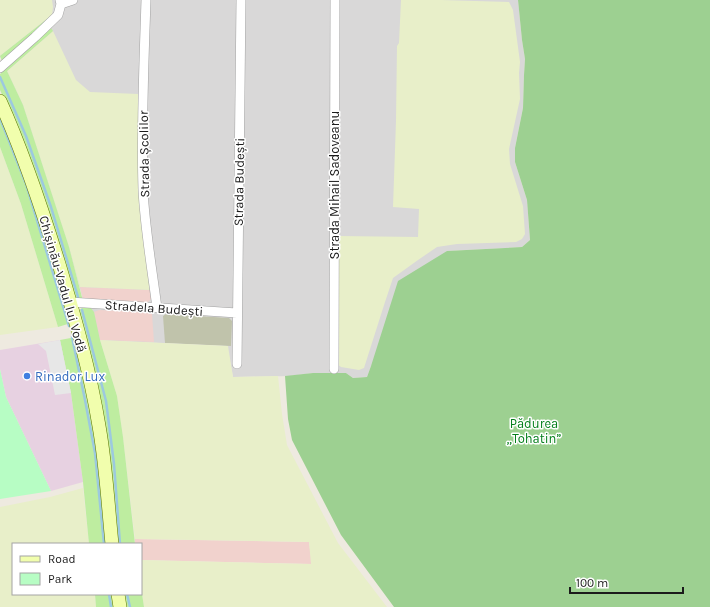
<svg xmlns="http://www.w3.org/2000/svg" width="710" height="607" font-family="Karla,sans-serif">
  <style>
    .residential { fill: #d9d8d8 }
    .commercial { fill: #f1d2cd }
    .industrial { fill: #e7d1e1 }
    .construction { fill: #c0c3ab }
    .farmland { fill: #e8efc9 }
    .grass { fill: #beeda0 }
    .forest { fill: #9dd091 }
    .park { fill: #b7fdc4 }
    .parking { fill: #e7e7e7 }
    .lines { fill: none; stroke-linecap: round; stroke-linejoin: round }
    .stream { stroke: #9cc9df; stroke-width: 2.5 }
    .minor-casing { stroke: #a2a2a2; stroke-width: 10 }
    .secondary-casing { stroke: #5c7400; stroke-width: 14 }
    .minor { stroke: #fff; stroke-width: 9 }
    .secondary { stroke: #f1fead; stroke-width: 13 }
    .shop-dot { fill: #3f7fe0; stroke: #fff; stroke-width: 1.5 }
    .labels { text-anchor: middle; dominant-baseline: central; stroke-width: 3; stroke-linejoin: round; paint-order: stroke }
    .street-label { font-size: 13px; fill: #1b1b1b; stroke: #fff }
    .shop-label { font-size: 13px; fill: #366cbe; stroke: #fff; text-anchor: start }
    .park-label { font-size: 13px; fill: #047f1b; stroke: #fff }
  </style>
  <rect width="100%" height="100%" fill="#eeeae0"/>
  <!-- residential -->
  <path class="residential" d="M0,0h518l4,40 3,19 -1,16 -1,33 -8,40v14l12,38 3,40 -8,7 -75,4 -76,115 -4,11 -14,1 -7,-5h-33l-23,3 -57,1 -6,-31 -133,-6 -25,-93 -46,-142 -23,-49z"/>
  <!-- commercial -->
  <path class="commercial" d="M80,287l70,3 1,9 -4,4 -64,-4z
    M99,310l50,2 3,2 2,28 -54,-2 -6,-28z
    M135,539l174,3 3,22 -171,-4v-16h-6z"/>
  <!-- industrial -->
  <path class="industrial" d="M60,340l11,53 12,89 -32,9 -45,-94 -6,-28v-19z"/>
  <!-- construction -->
  <path class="construction" d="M166,314l63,4 3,3 -1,25 -66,-3 -2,-27z"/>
  <!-- farmland -->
  <path class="farmland" d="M0,0h52l1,7 -1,8 -52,41z
    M401,0h40l68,2 4,8 7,52 -1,11 1,26 -11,50 1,15 13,42 2,28 -3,5 -6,3 -59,2 -20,3 -19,13 -25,18 -8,24 -21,66 -5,2 -18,-3 -5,-4 3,-63 -1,-64 80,1 1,-28 -26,-2 3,-86 1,-75 2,-3z
    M53,31l23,49 14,12 48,2v64l1,42 11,90 -70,-3 -11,-40 -46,-142 -16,-34z
    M0,147l21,57 37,123 -58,8z
    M100,340l128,6 5,31 45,-1 4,38 5,31 51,98 49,64h-243l-3,-20v-27l170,4 -2,-22 -174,-3 -12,-102 -6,-41z
    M83,488l6,56h-76v50h82l1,13h-96v-100l50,-10z"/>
  <!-- grass -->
  <path class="grass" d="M52,15l-1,3 -49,43 -2,-5z
    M51,28l2,3 -46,40 16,34 46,142 14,54 -8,-3 -48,-148 -27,-60v-16z
    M0,110l28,71 43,142 -13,4 -37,-123 -21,-57z
    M90,307l4,5 6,28 17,56 6,41 12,107h-19l-38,-233 4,-3z
    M76,337l22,102 9,105h-18l-6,-62 -12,-89 -11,-53z
    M141,587l3,20h-20l-2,-13h19z
    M95,594h18l2,13h-19z"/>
  <!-- forest -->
  <path class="forest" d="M518,0h192v607h-316l-53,-72 -49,-95 -4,-21 -3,-43 28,-3h33l7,5 14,-1 4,-11 27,-85 49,-30 75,-4 8,-7 -3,-40 -12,-38v-14l8,-40 1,-33 1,-16 -3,-19z"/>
  <!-- park -->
  <path class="park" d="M0,369l6,28 45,94 -51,8z"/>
  <!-- parking -->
  <path class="parking" d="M60,340l11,53 -16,2 -9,-44 -8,-7z"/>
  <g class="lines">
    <!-- stream -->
    <path class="stream" d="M0,77l26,59 25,71 27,90
      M0,118l26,66 43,142
      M82,310l24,91 8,63 6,80
      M72,337l13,63 10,53 9,91
      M109,594l2,13
      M127,594l3,13"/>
    <defs>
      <path id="minor" d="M146,0c-2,63 -5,126 -3,190 2,39 9,79 14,118
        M61,4l12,-4
        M0,68l35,-31 23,-22 3,-11 -1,-4
        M70,302l167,11
        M237,364l4,-364
        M334,369l1,-369"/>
      <path id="secondary" d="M0,101c24,53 42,108 59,163 16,54 31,107 40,162 7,39 9,79 13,118
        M118,594l2,13"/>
    </defs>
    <!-- minor casing -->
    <use href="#minor" class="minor-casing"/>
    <!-- secondary casing -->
    <use href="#secondary" class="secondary-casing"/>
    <!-- minor -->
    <use href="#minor" class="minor"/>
    <!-- secondary -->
    <use href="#secondary" class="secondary"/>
  </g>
  <!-- markers -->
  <circle class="shop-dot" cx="27" cy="376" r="4"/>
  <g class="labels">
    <!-- street labels -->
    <g class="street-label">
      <text transform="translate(144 154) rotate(-91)">Strada Școlilor</text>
      <text transform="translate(239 182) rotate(-89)">Strada Budești</text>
      <text transform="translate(334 185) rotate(-90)">Strada Mihail Sadoveanu</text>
      <text transform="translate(63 284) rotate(74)">Chișinău-Vadul lui Vodă</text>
      <text transform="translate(154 308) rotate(4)">Stradela Budești</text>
    </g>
    <!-- shop labels -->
    <g class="shop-label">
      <text x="35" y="376">Rinador Lux</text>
    </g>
    <!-- park labels -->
    <g class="park-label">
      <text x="534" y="423">Pădurea<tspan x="534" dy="15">„Tohatin”</tspan></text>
    </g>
  </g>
  <!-- legend -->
  <rect x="12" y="543" width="130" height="52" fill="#ffffff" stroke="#a4a4a4"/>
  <rect x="20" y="556" width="20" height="6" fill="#f1fead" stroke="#a4a4a4"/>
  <text x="48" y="563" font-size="12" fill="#1b1b1b">Road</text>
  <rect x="20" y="573" width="20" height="12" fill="#b7fdc4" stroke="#a4a4a4"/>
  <text x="48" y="583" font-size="12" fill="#1b1b1b">Park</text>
  <!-- scale -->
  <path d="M570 587v6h113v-6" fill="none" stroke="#1b1b1b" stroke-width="2"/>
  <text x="576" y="587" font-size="12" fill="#1b1b1b" stroke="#ffffff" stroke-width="3" paint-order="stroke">100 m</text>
</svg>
